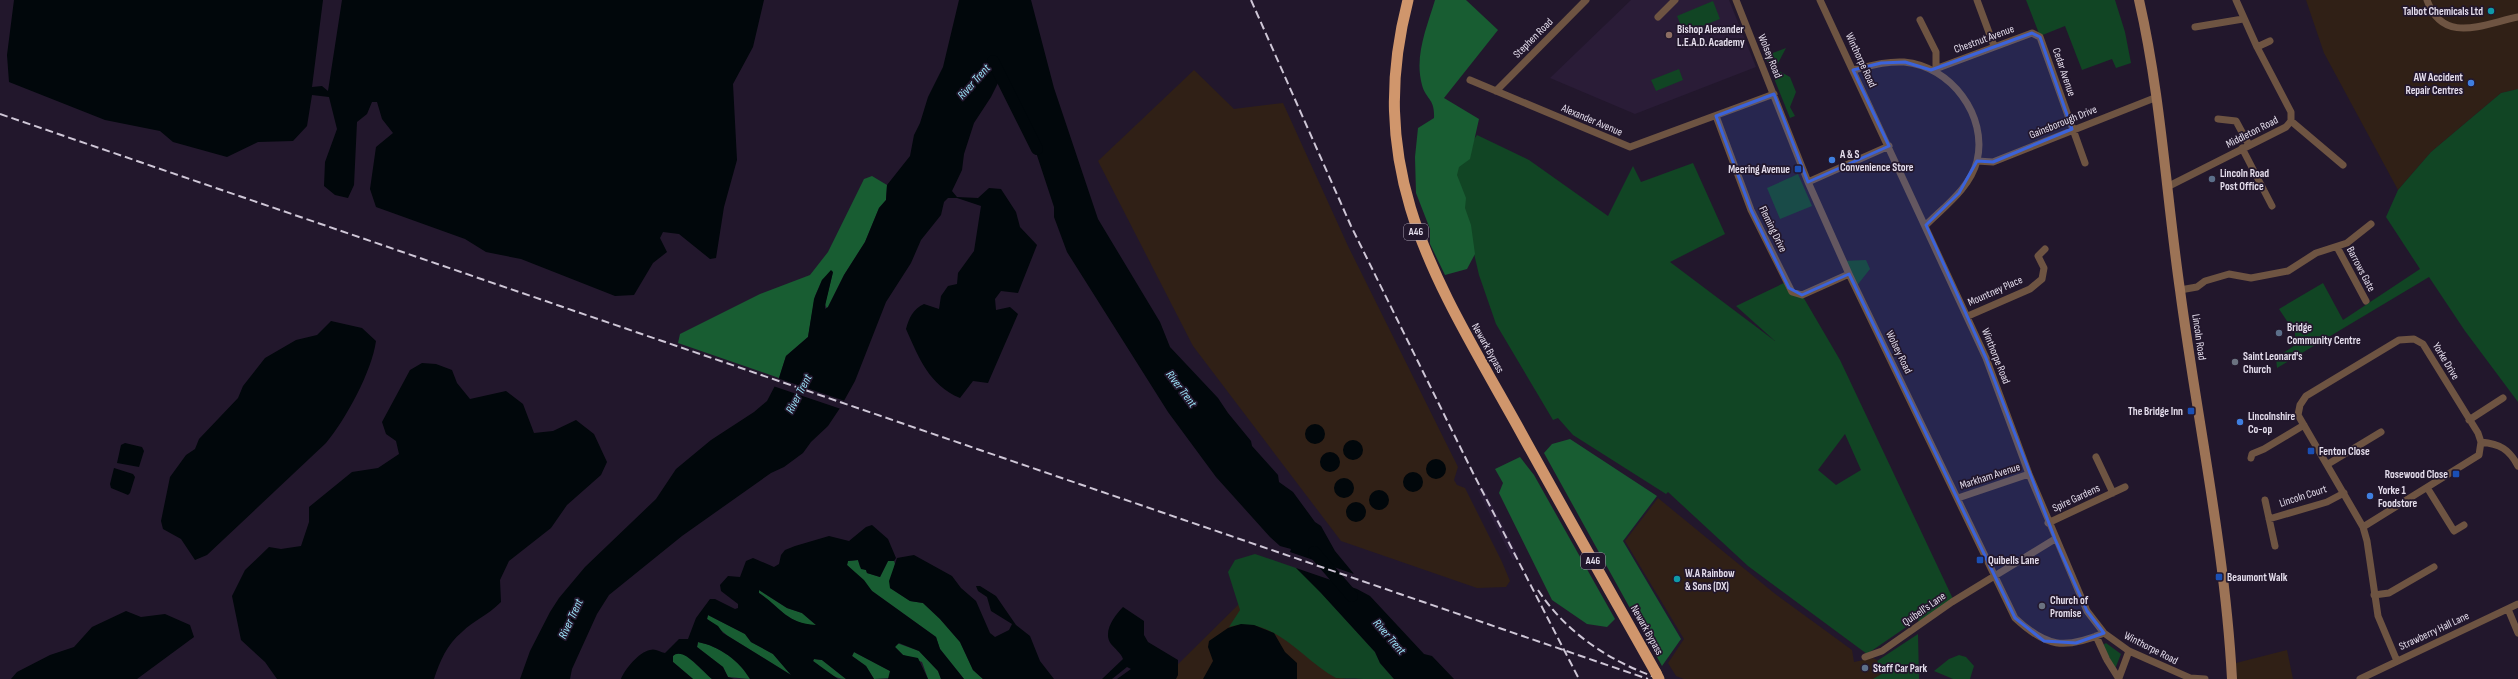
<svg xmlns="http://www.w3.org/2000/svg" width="2518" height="679" font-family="'Sofia Sans Condensed',sans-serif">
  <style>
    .built { fill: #2a1c37 }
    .industrial { fill: #302016 }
    .green { fill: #114524; fill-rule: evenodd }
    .forest { fill: #185d32 }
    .water { fill: #01070b; fill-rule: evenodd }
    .pier { fill: #22172c }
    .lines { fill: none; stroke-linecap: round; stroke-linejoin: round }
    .river { stroke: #01070b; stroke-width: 12 }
    .minor { stroke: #6e5442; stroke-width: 7 }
    .secondary { stroke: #9c7356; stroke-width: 10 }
    .trunk { stroke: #d0966c; stroke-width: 11 }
    .rail { stroke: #cec6d6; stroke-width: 2; stroke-dasharray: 8 4; stroke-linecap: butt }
    .trunk-bridge { stroke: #d0966c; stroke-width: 11 }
    .marked { fill: #3b63db; fill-opacity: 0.2; stroke: #3b63db; stroke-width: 3; stroke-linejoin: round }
    .culture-dot { fill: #0f9aa8; stroke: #22172c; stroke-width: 1.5 }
    .education-dot { fill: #8d6e63; stroke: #22172c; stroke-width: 1.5 }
    .shop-dot { fill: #3f7fe0; stroke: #22172c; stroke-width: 1.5 }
    .transit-dot { fill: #1a4fb4; stroke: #22172c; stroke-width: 1.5 }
    .service-dot { fill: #5c6f8a; stroke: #22172c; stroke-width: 1.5 }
    .worship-dot { fill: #6b7280; stroke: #22172c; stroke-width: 1.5 }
    .labels { text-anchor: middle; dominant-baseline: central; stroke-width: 3.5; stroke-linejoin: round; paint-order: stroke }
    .shield { fill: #22172c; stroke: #aaa2b2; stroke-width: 1 }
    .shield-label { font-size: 10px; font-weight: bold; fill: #e4ddec }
    .poi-label { font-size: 11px; font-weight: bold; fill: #e4ddec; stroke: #22172c; text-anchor: start }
    .street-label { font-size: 11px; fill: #e4ddec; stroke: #22172c }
    .water-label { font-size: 12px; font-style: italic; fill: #9be3f8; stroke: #22172c }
  </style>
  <rect width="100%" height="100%" fill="#22172c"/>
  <!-- built -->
  <path class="built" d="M1631,0h98l27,67 -121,47 -85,-36z
    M1483,487l36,70 -6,3 -35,-70z"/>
  <!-- industrial -->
  <path class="industrial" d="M2306,0h212v89l-17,4 -70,59 -33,38 -74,-137z
    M1194,70l40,39 49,-6 65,143 110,221 -4,13 3,5 8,3 37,74 8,19 -4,6 -29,1 -136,-47 -148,-195 -95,-185z
    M1658,498l116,95 78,57 2,12 19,-4 4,2 13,19h-206l-8,-3 -8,-13 16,-24 -59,-98z
    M1239,604l106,75h-182z
    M2287,650l6,29h-56l-1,-16z"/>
  <!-- green -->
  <path class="green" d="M2026,0h89l10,32 6,31 -15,5 -4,-9 -30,11 -17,-44 -25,10z
    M1713,1l7,18 -36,14 -7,-17z
    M1786,48l-11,21 15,8 6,15 -6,15 5,9 -5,2 -25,-62z
    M1679,69l4,11 -27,11 -5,-11z
    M2518,89v313l-53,-71 -36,-54 -152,91 -1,-10 19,-13v-12l-16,-24 44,-26 20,37 77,-51 -34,-52 12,-27 33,-38 70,-59z
    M1477,135l52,25 79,56 25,-50 8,16 52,-19 32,71 -55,28 105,79 -39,-35 50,-24 3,6 13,7 38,65 114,241 -34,25 -2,-7 -51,35 -119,-88 -80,-74 -2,2 -93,-59 -15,-17 -5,2 -57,-96 -17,-49 -25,-107zM1845,434l16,36 -25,15 -18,-15z
    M1798,174l14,32 -32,13 -13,-31z
    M1866,260l4,9 -15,19 -13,-27z
    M1255,554l41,14 9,7 70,77 5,11 14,16c-10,0 -52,0 -58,-1 -35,-19 -63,-64 -107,-51l11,-17 -12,-38 7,-12z
    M1918,634l1,45h-46l12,-7 -8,-11z
    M2106,643l15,11 -6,15 -12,-24z
    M1959,655l7,2 8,9 -4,13h-17l-19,-8 15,-12z"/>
  <!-- forest -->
  <path class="forest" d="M1435,0h31l32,30 -54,68 35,21 -9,40 -11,8 -2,8 9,23 -1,10 6,17 4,29 -8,15 -22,6 -15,-31v-15l-14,-36 -1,-36 3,-29 16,-10c1,-20 -8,-18 -12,-33 -8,-29 5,-58 13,-85z
    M872,176l15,9 -1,15 -7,8 -14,34 -21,33 -17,34 -2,-5 8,-32 -11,8 -7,16 -7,41 -22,19 -7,22 -101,-35 2,-9 80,-40 50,-19 18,-23 36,-73z
    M1570,439l87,57 -34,45 58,98 -19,27 -118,-213 8,-9z
    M1520,457l14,18 81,144 -8,8 -20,-3 -35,-24 -53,-107 4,-10 -8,-14z
    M858,560l2,7 6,3 1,3 13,4 8,-16h6l1,3 -5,24 20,13 13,2 17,16 20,23 13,28 10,9h-19l-24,-30 -4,-12 -64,-46 -25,-26 1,-4z
    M759,590l28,18 15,5 14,12c-25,1 -38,-19 -57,-32z
    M708,615l37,19 6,8 22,12 18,21 -63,-39 -21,-17z
    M698,642c21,4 42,19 52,37l-22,-2 -5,-10 -26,-20z
    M897,643l22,8 19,20 3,8h-13l-6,-17 -19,-7 -8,-8z
    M854,652l36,19v7l-16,1 -8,-13 -14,-10z
    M676,653l9,1 27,25h-19l-20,-17 -1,-5z
    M814,659l8,1 24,19c-14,0 -22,-10 -33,-18z"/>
  <!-- water -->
  <path class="water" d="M14,0h309l-11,87 10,-1 6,5 14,-91h422l-11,47 -20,37 4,76 -13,47 -8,51 -6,1 -31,-25 -16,-2 -3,6 7,14 -14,11 -19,32 -19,1 -94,-37 -35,-7 -21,-13 -89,-32 -6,-18 6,-42 17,-14 -11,-14 -5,-17h-5l-5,12 -10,8 -3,63 -6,13 -13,-3 -11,-9 1,-24 12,-33 -8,-32 -17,-2 -5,31 -14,15 -35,1 -31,15 -54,-15 -13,-11 -55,-11 -96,-38 -2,-27z
    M959,0h72l23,88 44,131 62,103 10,25 48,51 10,15 23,28 1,5 26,29 1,7 14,10 22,30 6,4 14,25 19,23 -64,-22 1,-3 -11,-3 -10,-9 -54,-60 -48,-65 -101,-160 -13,-35v-10l-29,-88 -21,-48 -13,26 -17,26 -10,31 -2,16 -10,21 5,6 21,1 11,-10 12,1 15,23 4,15 17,18 -19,48 -17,-2 -6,8 1,11 14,-3 8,7 -30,69 -15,-2 -13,17c-31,-13 -41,-40 -54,-69 3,-11 7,-20 18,-25l15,5 2,-13 7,-10 9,-2 1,-11 16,-22 7,-45 -24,-8h-9l-4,4 -3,13 -20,25 -10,23 -25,39 -31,79 -15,27 -12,18 -17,16 -8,11 -19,14 -13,6 -89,63 -73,59 -12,19 -25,55 -2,10h-50l10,-28 20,-39 9,-14 26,-31 71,-68 20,-30 35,-29 43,-28 13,-11 12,-23 7,-22 22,-19 6,-38 8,-19 9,-10 2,2 -8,34v3l3,-2 16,-32 21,-33 14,-34 7,-8 1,-15 23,-29 4,-21 6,-12 8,-26 15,-30z
    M331,321l31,7 14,13c-4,30 -30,78 -50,102l-119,112 -12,5 -14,-21 -18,-10 -2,-8 9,-44 16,-22 9,-6 4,-10 39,-41 5,-12 22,-28 31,-18 21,-5z
    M422,363l14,1 16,6 5,13 13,16 36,-8 17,13 11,29 19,-2 23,-11 18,14 13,28 -6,13 -34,30 -16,23 -42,33 -9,19 1,22c-14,14 -27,18 -39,30 -15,12 -22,29 -28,47h-157l-12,-17 -24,-22 -9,-44 13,-26 24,-23 12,2 20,-3 8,-24v-15l43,-35 26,-4 21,-14 -3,-13 -10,-7 -4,-12 28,-52z
    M1305 434a10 10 0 1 1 20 0a10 10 0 1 1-20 0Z
    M1343 450a10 10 0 1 1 20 0a10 10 0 1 1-20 0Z
    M125,443l17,4 2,4 -5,16 -22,-4 4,-18z
    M1320 462a10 10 0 1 1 20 0a10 10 0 1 1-20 0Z
    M1426 469a10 10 0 1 1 20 0a10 10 0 1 1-20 0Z
    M114,468l19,6 2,3 -5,16 -2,2 -17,-7 -1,-4z
    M1403 482a10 10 0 1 1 20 0a10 10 0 1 1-20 0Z
    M1334 488a10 10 0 1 1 20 0a10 10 0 1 1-20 0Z
    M1369 500a10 10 0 1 1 20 0a10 10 0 1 1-20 0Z
    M1346 512a10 10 0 1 1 20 0a10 10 0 1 1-20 0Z
    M872,525l16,14 8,19 -2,3h-6l-8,16 -13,-4 -1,-3 -5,-1 -3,-9 -10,1 -1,4 17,15 8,11 64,46 4,12 24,30h-23l-3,-8 -19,-20 -20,-8 -4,4 8,8 15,3 10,21h-40l2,-8 -36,-19 -2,4 14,10 8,13h-28l-24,-19 -8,-1 -1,2 25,18h-88c-10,-18 -31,-33 -52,-37l-1,5 26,20 5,10 6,2h-22c-9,-7 -29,-33 -39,-23v6l20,17h-72c4,-10 18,-27 29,-29 5,-2 10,2 15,3l14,-14h9l8,-21 14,-19h5l20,10 3,-1v-4l-17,-13 -1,-6 8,-9 12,1 6,-16 7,-3 21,9 5,-3 2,-9 4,-5 10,-4 34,-10 20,5 17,-14zM759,590l28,18 15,5 14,12c-31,-2 -34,-17 -57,-32zM708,615l37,19 6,8 22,12 18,21 -68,-42 -5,-7 -11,-7z
    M914,555l38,21 9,12 15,13 14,32 5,4 14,-7 3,-6 -21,-13 -4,-14 -9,-6 -2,-5h4l16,10 20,29 14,11 10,25 14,18h-71l-10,-9 -13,-28 -20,-23 -17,-16 -13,-2 -20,-13 -1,-7 8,-23z
    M1296,568l61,21 13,7 54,58 8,2 22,23h-60l-14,-16 -5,-11 -54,-59z
    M1123,607l21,14v14l4,7 30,18v15l-2,4h-59l14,-10 -4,-2 -15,12h-10l21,-20c-2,-6 -8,-10 -12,-15 -9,-12 4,-29 12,-37z
    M126,611l15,6 24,-3 25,11 4,12 -57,42h-126l6,-7 33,-17 24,-8 18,-20z
    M1241,624l13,1 20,8 11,19 12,11v16h-94l10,-18 -5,-14 1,-6 19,-13z"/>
  <!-- pier -->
  <path class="pier" d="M777,378l68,23 -4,8 -68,-23z"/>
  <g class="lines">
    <!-- river -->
    <path class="river" d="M993,61l44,88
      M1314,552l38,44"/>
    <!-- minor -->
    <path class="minor" d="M1736,0l72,182 41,92 166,344c31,29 49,32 89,15
      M1820,0l166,358 43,116 58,137 17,22 25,18 61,27 15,1
      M1977,0l17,46
      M2427,0c16,45 56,24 91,17
      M1658,17l17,-17
      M1920,20l16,32v20
      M2195,27l48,-8
      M2257,47l13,-6
      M1938,68l94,-35 8,4 45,126
      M1853,70c17,-4 33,-9 51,-8 47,4 84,54 73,99 -7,27 -32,45 -51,64
      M1470,80l160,67 144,-53
      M1496,91l90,-91
      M1716,116l35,94 41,82 10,3 47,-21
      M2218,119l18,2 13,24
      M2291,121l52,44
      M2242,148l30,58
      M1977,161l16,1 164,-65
      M1808,182l81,-36
      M2169,186l117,-59 5,-6v-9l-34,-65 -21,-47
      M2337,247l29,54
      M2180,290l17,-3 8,-6 24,-7 22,4 37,-7 28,-18 31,-10 24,-19
      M1968,316l62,-27 12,-10 2,-11 -6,-12 7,-7
      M2469,420l34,-22
      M2481,442c19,2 28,7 37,24
      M2096,457l17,36
      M2251,458l1,-4 12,-5 40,-24
      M2328,464l53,-32
      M2428,489l26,42 10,-6
      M1958,498l71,-24
      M2265,500l10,46
      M2269,519l58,-17 17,-9
      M2048,523l77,-36
      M2363,527l116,-72 2,-13 -3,-9 -55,-89 -9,-5 -15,1 -93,56 -6,9 -2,10 65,112 4,14 11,75 19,45
      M2374,595l15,-2 45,-26
      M2508,609l10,24
      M2096,636l10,22
      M1865,657l17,-6 70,-49 103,-63
      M2107,660l12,19
      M2119,678l10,-27
      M2360,679l158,-75"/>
    <!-- secondary -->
    <path class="secondary" d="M2139,0c22,96 27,193 41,290 17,129 45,258 52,389"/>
    <!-- trunk -->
    <path class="trunk" d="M1408,0c-45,174 29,282 110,427 45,82 92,164 138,246"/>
    <!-- rail -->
    <path class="rail" d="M1251,0l100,226 122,247 106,206
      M0,114l1648,565
      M1538,590c29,44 74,73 123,89"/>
    <!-- trunk-bridge -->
    <path class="trunk-bridge" d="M1656,673l3,6"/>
  </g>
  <!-- marked area -->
  <path class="marked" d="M2032,33l8,4 32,92 -79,33 -16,-1 -18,32 -33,32 60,133 69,181 32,72 17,22 -28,10 -32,-2 -29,-23 -166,-344 -47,21 -13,-7 -38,-78 -35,-94 58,-22 34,88 81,-36 -36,-76 28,-7 24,-1 26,8z"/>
  <!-- markers -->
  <g class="culture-dot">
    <circle cx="2491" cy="11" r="4"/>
    <circle cx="1677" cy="579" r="4"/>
  </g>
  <circle class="education-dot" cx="1669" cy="35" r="4"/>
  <g class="shop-dot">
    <circle cx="2471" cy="83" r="4"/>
    <circle cx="1832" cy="160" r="4"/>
    <circle cx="2240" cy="422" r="4"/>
    <circle cx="2370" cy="496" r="4"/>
  </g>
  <g class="transit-dot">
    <rect x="1794" y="165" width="8" height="8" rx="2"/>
    <rect x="2187" y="407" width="8" height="8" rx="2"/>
    <rect x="2307" y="447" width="8" height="8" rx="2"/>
    <rect x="2452" y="470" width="8" height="8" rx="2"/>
    <rect x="1976" y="556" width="8" height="8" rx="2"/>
    <rect x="2215" y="573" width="8" height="8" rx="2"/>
  </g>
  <g class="service-dot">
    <circle cx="2212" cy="179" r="4"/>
    <circle cx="2279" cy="333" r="4"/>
    <circle cx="1865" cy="668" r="4"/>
  </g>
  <g class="worship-dot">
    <circle cx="2235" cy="362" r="4"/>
    <circle cx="2042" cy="606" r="4"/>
  </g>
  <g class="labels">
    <!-- shield labels -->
    <g class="shield">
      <rect x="1404" y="224" width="24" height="16" rx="3"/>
      <rect x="1581" y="553" width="24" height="16" rx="3"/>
    </g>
    <g class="shield-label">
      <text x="1416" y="232">A46</text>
      <text x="1593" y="561">A46</text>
    </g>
    <!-- poi labels -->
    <g class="poi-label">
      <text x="2483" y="11" text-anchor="end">Talbot Chemicals Ltd</text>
      <text x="1677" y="29">Bishop Alexander<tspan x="1677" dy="13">L.E.A.D. Academy</tspan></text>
      <text x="2463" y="77" text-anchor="end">AW Accident<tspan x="2463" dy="13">Repair Centres</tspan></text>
      <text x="1840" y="154">A &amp; S<tspan x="1840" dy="13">Convenience Store</tspan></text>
      <text x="1790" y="169" text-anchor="end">Meering Avenue</text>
      <text x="2220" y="173">Lincoln Road<tspan x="2220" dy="13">Post Office</tspan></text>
      <text x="2287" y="327">Bridge<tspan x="2287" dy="13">Community Centre</tspan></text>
      <text x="2243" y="356">Saint Leonard's<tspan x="2243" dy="13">Church</tspan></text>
      <text x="2183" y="411" text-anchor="end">The Bridge Inn</text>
      <text x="2248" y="416">Lincolnshire<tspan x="2248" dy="13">Co-op</tspan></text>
      <text x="2319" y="451">Fenton Close</text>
      <text x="2448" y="474" text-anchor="end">Rosewood Close</text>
      <text x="2378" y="490">Yorke 1<tspan x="2378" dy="13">Foodstore</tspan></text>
      <text x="1988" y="560">Quibells Lane</text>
      <text x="1685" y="573">W.A Rainbow<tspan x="1685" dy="13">&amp; Sons (DX)</tspan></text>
      <text x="2227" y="577">Beaumont Walk</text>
      <text x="2050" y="600">Church of<tspan x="2050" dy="13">Promise</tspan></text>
      <text x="1873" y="668">Staff Car Park</text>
    </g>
    <!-- street labels -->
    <g class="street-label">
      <text transform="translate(1533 38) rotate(-45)">Stephen Road</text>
      <text transform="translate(1984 39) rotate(-20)">Chestnut Avenue</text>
      <text transform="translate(1770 56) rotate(68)">Wolsey Road</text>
      <text transform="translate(1861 60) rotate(65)">Winthorpe Road</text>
      <text transform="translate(2064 72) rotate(71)">Cedar Avenue</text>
      <text transform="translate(1592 120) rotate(23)">Alexander Avenue</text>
      <text transform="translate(2063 122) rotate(-22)">Gainsborough Drive</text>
      <text transform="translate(2252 132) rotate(-27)">Middleton Road</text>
      <text transform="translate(1773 229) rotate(64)">Fleming Drive</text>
      <text transform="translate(2361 269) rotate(62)">Barrows Gate</text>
      <text transform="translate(1995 291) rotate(-24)">Mountney Place</text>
      <text transform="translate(2199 337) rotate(82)">Lincoln Road</text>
      <text transform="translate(1488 348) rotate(61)">Newark Bypass</text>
      <text transform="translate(1899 352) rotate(64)">Wolsey Road</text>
      <text transform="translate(1996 356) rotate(68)">Winthorpe Road</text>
      <text transform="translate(2446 361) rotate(59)">Yorke Drive</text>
      <text transform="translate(1990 476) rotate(-18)">Markham Avenue</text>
      <text transform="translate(2303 496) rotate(-18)">Lincoln Court</text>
      <text transform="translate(2076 498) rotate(-25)">Spire Gardens</text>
      <text transform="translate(1924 609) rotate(-35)">Quibell's Lane</text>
      <text transform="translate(1647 630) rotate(61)">Newark Bypass</text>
      <text transform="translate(2434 631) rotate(-25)">Strawberry Hall Lane</text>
      <text transform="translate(2151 648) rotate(27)">Winthorpe Road</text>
    </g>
    <!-- water labels -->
    <g class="water-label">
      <text transform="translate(974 82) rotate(-48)">River Trent</text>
      <text transform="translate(1181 389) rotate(53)">River Trent</text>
      <text transform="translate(799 394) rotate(-62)">River Trent</text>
      <text transform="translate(571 619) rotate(-65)">River Trent</text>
      <text transform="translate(1389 637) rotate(49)">River Trent</text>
    </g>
  </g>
</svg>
